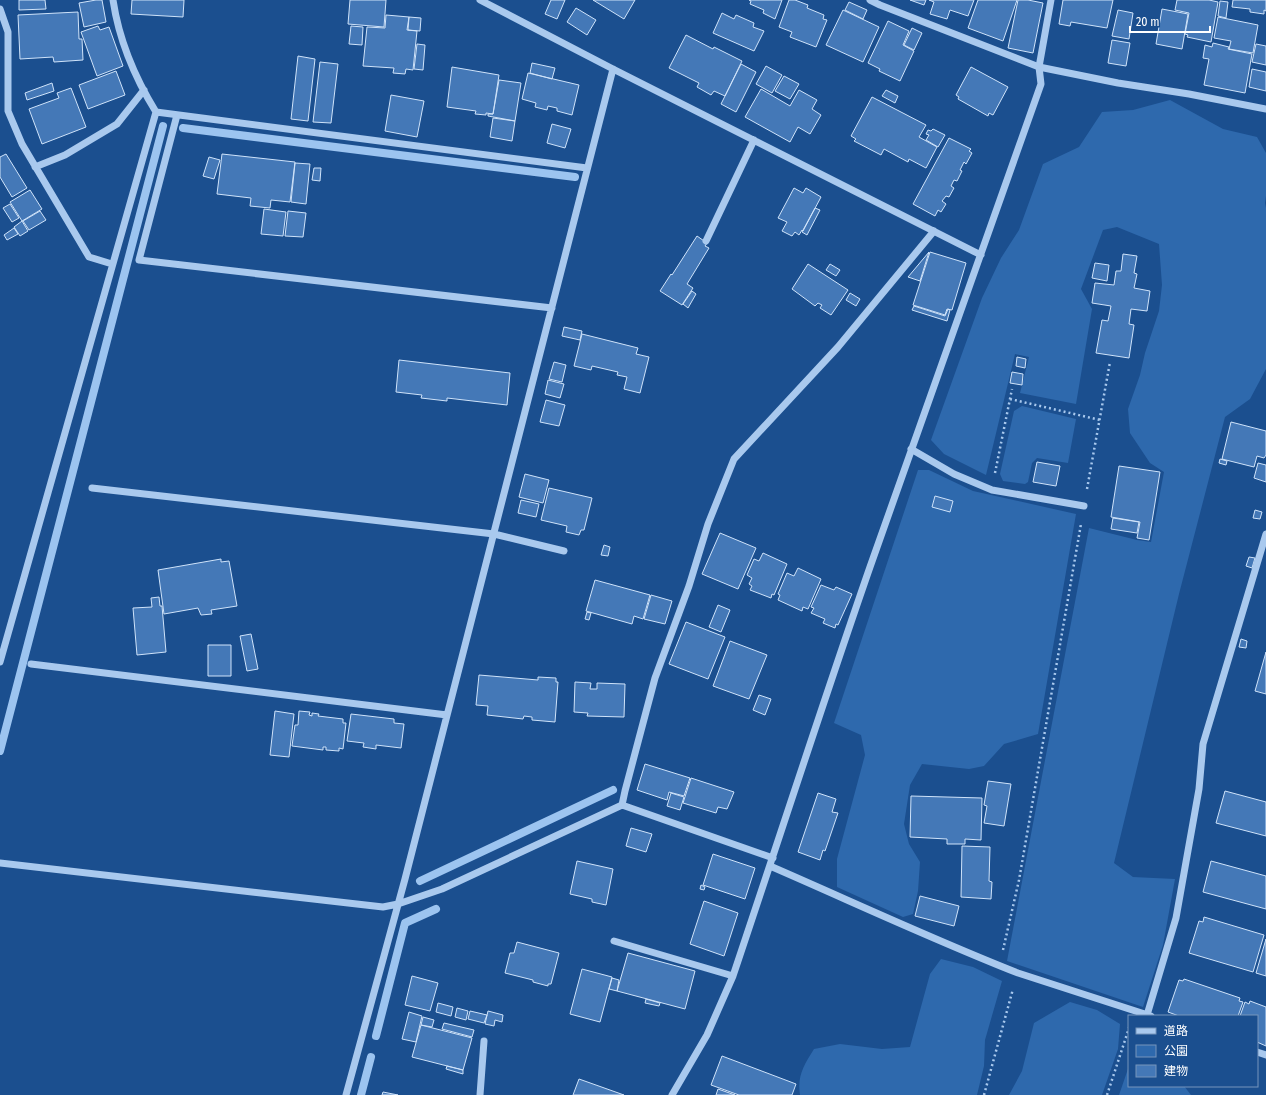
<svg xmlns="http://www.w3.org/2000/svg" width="1266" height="1095" font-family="'Fira Sans Condensed','Noto Sans JP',sans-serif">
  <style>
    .green { fill: #2e69ad }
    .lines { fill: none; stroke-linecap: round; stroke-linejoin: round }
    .stream { stroke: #9cc4f0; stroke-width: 8 }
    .building { fill: #4478b7; stroke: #cfe3fa }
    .path { stroke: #a9c9ee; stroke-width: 2.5; stroke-dasharray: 2 3; stroke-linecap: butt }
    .minor { stroke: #a9c9ee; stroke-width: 7 }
  </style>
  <rect width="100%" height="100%" fill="#1b4f8f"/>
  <!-- green -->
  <path class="green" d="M1170,100l53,29 34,8 9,16v43l-1,7 1,5v161l-16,30 -25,18 -46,177 -65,269 19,14 42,2 -12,66 -20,62 -136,-46 82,-433 48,12 14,2 13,-70 -14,-9 -20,-30 -2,-24 12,-34 5,-22 14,-42 3,-26 -3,-41 -42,-17 -14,3 -22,59 11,20 -16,95 -56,-11 9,-36 -14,-3 -29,121 -42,-21 -13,-14 51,-142 19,-40 18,-28 24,-66 36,-17 23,-35 31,-2z
    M1022,406l54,13 -8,44 -31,-5 -5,5 -4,19 -3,2 -22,-3 -3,-7 14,-63z
    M918,470h11l44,21 103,23 -38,220 -34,10 -20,22 -15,3 -47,-5 -12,21 -6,39 5,20 11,18 -2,29 -5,23 -10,3 -66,-30v-28l28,-104 -4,-20 -27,-12z
    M941,959l32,8 29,14 -17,59 -1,26 -7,29h-177c-3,-19 4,-30 14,-46l26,-5 42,5 28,-2 20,-73z
    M1070,1002l27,8 23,14 -2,25 -16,46h-93l13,-24 12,-48z
    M1129,1066v20h55l7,9h-72z"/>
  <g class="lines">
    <!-- stream -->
    <path class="stream" d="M183,128l392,49
      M0,751l163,-625
      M420,881l193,-91
      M376,1036l29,-113 31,-14
      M361,1095l10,-38"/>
  </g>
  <!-- building -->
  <path class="building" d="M19,0h26l1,9 -27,1z
    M96,0h6l4,22 -22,5 -5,-24z
    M132,0h52l-1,17 -52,-3z
    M350,0h36l-2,27 -36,-3z
    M551,0h14l-8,19 -12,-5z
    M593,0h42l-11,19z
    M749,0h33l-7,19 -12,-6 1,-3 -14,-6 1,-3z
    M789,0h6l13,5 -1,3 17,7 -1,4 4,1 -11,27 -26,-10 2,-5 -13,-5z
    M910,0h16l-2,5z
    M929,0h45l-6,16 -18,-6 -3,9 -17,-5 4,-12z
    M978,0h39l-14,41 -35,-13z
    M1018,0h10l15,3 -10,50 -25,-5z
    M1063,0h50l-6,28 -36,-6 -1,4 -11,-2z
    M1177,0h32l9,2 -7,40 -24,-5 1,-2 -3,-1 4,-21 -14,-3z
    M1233,0h33v11l-2,-1v4l-14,-2v-3l-18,-2z
    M1220,1l8,1 -2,16 -8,-2z
    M849,2l18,8 -4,9 -18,-9z
    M576,8l20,12 -9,15 -20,-13z
    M1162,9l26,5 -6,35 -26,-5z
    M843,10l36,17 -16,35 -37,-17z
    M1118,10l15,3 -4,26 -17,-3z
    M78,12l1,27h3l1,21 -29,2 -1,-5 -33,2 -2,-44z
    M722,13l12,6 2,-4 18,8 -1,4 11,4 -10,20 -41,-18z
    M386,15l23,2 -2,13 10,1 -4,39 -7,-1 -1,5 -12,-1 1,-5 -31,-2 4,-39 18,1z
    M409,17l12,1 -1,13 -12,-1z
    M1218,17l40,8 -5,28 -24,-4 2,-8 -17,-3z
    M888,21l21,10 -6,14 11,6 -14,30 -21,-10 1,-2 -12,-6z
    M98,26l2,4 9,-3 14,39 -26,10 -16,-44z
    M351,26l12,1 -1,18 -13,-1z
    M912,28l10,5 -8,17 -10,-5z
    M686,35l27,14 1,-2 28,14 -17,35 -11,-5 -3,4 -14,-8 2,-4 -30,-15z
    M1112,40l18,3 -4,23 -18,-3z
    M1213,43l16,4 -1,2 24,5 -7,39 -41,-8 5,-26 -6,-1 2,-13 7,2z
    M417,44l8,1 -2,25 -9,-1z
    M1256,44l10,2v19l-14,-3z
    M298,56l17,3 -7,62 -17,-2z
    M320,62l18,2 -7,59 -18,-1z
    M532,63l23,5 -3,11 -22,-6z
    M741,64l15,8 -20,40 -15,-8z
    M766,66l16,9 -10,18 -16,-9z
    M452,67l47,8 -6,39 -7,-1v2l-11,-1 1,-3 -29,-4z
    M971,67l37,20 -15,28 -4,-2 -1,3 -30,-17 1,-2 -3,-2z
    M1252,69l14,3v19l-17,-4z
    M116,71l9,24 -37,14 -9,-24z
    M528,73l51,12 -7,30 -15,-4v-3l-9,-2 -1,4 -12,-3 1,-4 -14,-4z
    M784,76l15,8 -9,15 -15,-8z
    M499,80l22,3 -6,38 -27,-5v-2h5z
    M52,83l2,8 -27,9 -2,-7z
    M71,88l15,39 -44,17 -13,-35 30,-11 -2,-5z
    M761,89l29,17 9,-16 18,10 -5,9 9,6 -11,19 -12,-7 -8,15 -45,-25z
    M886,90l12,6 -3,7 -13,-7z
    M391,95l33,6 -7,36 -32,-6z
    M872,97l54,28 -7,12 18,10 -11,21 -17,-9 -1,3 -24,-13 -3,6 -27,-14 2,-2 -5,-3z
    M493,118l22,3 -3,20 -22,-4z
    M552,124l19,5 -6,19 -18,-5z
    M933,129l12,6 -7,12 -12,-7 3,-5 -3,-1 2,-4 3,1z
    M949,138l22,11 -2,2 3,2 -6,11 -2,-2 -4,8 2,1 -5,10 -3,-1 -3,6 3,2 -5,9 -3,-1 -4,5 4,3 -5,8 -3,-2 -3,6 -22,-12z
    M6,154l21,34 -15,9 -12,-20v-20z
    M222,154l73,8 -5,40 -19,-2 -1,8 -20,-2 1,-8 -34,-4z
    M209,157l11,3 -6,19 -11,-3z
    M295,163l15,1 -4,40 -15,-2z
    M314,168h7l-1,13 -8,-1z
    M794,188l9,5 3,-5 15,9 -18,34 -1,-1 -3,5 -4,-3 -3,4 -10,-5 5,-9 -9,-4z
    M30,190l12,19 -20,12 -12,-19z
    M10,204l9,14 -7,4 -9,-14z
    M815,208l5,2 -13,25 -5,-3z
    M264,209l22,3 -3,24 -22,-2z
    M40,211l6,9 -17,10 -6,-9z
    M288,211l18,2 -3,24 -18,-1z
    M22,221l6,10 -8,5 -6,-9z
    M14,228l4,6 -11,6 -3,-5z
    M697,236l10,7 -2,3 4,2 -22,36 6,4 -11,17 -22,-14 11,-17 1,1z
    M929,252l-9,29 -12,-4z
    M930,252l36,11 -14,47 -5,-1 -2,6 -32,-10z
    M1123,254l14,2 -3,17 3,1 -3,14 16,3 -3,20 -16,-2 -2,15 5,1 -5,33 -33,-5 6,-33 6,1 3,-15 -19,-3 3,-20 19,2 2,-14h5z
    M1095,263l14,2 -2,16 -15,-3z
    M808,264l40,26 -17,25 -11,-7 2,-3 -4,-2 -3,3 -23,-17z
    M830,264l10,6 -4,6 -10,-6z
    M692,291l4,3 -8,14 -5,-4z
    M850,293l10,6 -4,7 -10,-6z
    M914,306l31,10 3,-7 2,1 -3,11 -35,-11z
    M564,327l18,4 -2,9 -18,-4z
    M582,334l56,14 -2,6 13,3 -9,36 -16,-4 3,-12 -10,-2 1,-3 -26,-6 -1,4 -17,-4z
    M1017,357l9,2 -1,9 -9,-2z
    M399,360l111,13 -3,32 -60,-7v3l-26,-3 1,-3 -26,-3z
    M554,362l12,3 -4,17 -13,-3z
    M1012,372l11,2 -1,11 -12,-2z
    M548,380l16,4 -4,14 -15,-4z
    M546,400l19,5 -6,21 -19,-4z
    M1231,422l35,9v24l-2,3 -7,-2 -3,11 -32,-8z
    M1220,459l7,2 -1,4 -7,-2z
    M1037,462l23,4 -4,20 -23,-4z
    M1258,463l8,2v17l-12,-4z
    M1119,466l41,6 -11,68 -12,-2 3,-16 -29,-5z
    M525,474l24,6 -6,23 -24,-6z
    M549,488l43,10 -8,32h-3l-2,5 -13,-3 1,-6 -26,-6z
    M935,496l18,5 -3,11 -18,-5z
    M521,500l18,4 -3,13 -18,-4z
    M1255,510l7,2 -2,7 -7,-1z
    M1113,518l26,4 -2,11 -26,-4z
    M720,533l36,15 -18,41 -36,-15z
    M604,545l6,2 -2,9 -7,-1z
    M763,553l24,11 -13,31 -2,-1 -1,4 -21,-8 2,-4 -3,-2 3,-6 -5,-3 7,-16 5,2z
    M1249,557l6,1 -3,10 -6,-2z
    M221,559v3l8,-1 8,45 -26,4 1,4 -11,1 -3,-7 -34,6 -6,-44z
    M798,568l23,11 -13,30 -5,-2 -1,4 -24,-11 2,-5 -2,-1 9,-21 7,3z
    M595,580l55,15 -7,24 -9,-3 -2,8 -46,-13z
    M821,585l13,5 2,-3 16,7 -14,31 -2,-1 -1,4 -12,-5 2,-4 -14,-6 3,-5 -3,-1z
    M651,595l21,6 -7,23 -21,-5z
    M159,597l1,9h2l4,46 -29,3 -4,-47 19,-1 -1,-9z
    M718,605l12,5 -9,22 -12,-5z
    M587,612l4,1 -2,7 -4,-1z
    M686,622l39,15 -17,42 -39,-15z
    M251,634l7,35 -11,2 -7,-35z
    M1241,639l6,2 -1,7 -7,-1z
    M730,641l37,14 -18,44 -36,-13z
    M208,645h23v31h-23z
    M1266,652v42l-11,-3z
    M479,675l59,5v-3l18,1v4h2l-3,40 -23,-2v-3l-8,-1 -1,3 -36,-4 1,-9 -12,-1z
    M575,682l16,1 -1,6h7v-6l28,1 -1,33 -37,-1 1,-3 -14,-1z
    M759,695l12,4 -6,16 -12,-5z
    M275,711l19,3 -5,43 -19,-2z
    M299,711l11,1 -1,3 3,1v-3l7,1 -1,2 25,3v4h3l-3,26 -4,-1v3l-13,-1v-3h-3v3l-31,-4 3,-21h3z
    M351,714l43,5v4l10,1 -3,24 -25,-3v4l-13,-2 1,-4 -17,-2z
    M645,764l45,14 -6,18 -15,-4 -2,8 -30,-10z
    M691,778l43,14 -7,17 -9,-2 -2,6 -33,-10z
    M988,781l23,3 -7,42 -20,-3 3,-17 -3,-1z
    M1225,791l41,11v34l-50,-13z
    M671,793l13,4 -4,13 -13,-4z
    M818,793l18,6 -4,13 6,1 -13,38 -2,-1 -3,10 -22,-8z
    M911,796l71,2 -1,42 -16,-1v5h-18v-5l-37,-2z
    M631,828l21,6 -6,18 -20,-6z
    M962,846l28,1 -1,34 3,1 -1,17 -30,-2z
    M713,854l42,14 -10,31 -42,-14z
    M577,861l36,8 -7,36 -14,-3v-3l-22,-5z
    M1211,861l55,15v33l-63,-17z
    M701,885l4,2 -1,3 -4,-1z
    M920,896l39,10 -5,20 -39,-10z
    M704,901l34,12 -14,43 -34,-12z
    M1204,917l60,18 -11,37 -64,-19 10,-32 4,1z
    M1266,939v37l-10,-3z
    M517,942l42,11 -8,31h-3v2l-15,-4v-2l-28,-7 5,-20h4z
    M628,953l67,18 -10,38 -68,-18z
    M582,969l30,8 -12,45 -30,-8z
    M412,976l26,7 -8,28 -25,-6z
    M612,978l7,2 -2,11 -8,-2z
    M1184,979l56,19 -1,3 4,1 -5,14h-59l-11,-4 11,-32 4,1z
    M646,999l14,4 -1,3 -14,-3z
    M1250,1001l16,6v39l-9,-4v-26h-17l5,-14 4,2z
    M438,1003l15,4 -2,9 -15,-4z
    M457,1008l11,3 -2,9 -11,-3z
    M470,1011l17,4 -3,8 -16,-4z
    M488,1011l15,4 -1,7 -7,-2 -1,6 -9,-2z
    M409,1012l13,4 -6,26 -14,-3z
    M423,1017l11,3 -2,7 -11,-2z
    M444,1023l30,7 -2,7 -30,-8z
    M421,1025l51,13 -9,32 -51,-13z
    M722,1056l74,28 -4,11h-53l-28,-10z
    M447,1066l16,4v4l-17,-5z
    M579,1079l45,16h-51z
    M718,1089l17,6h-19z
    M383,1092l15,3h-16z"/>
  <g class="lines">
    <!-- path -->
    <path class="path" d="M1010,399l90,21
      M995,473l17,-84
      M1087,489l23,-127
      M1003,950l16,-70 62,-356
      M984,1095l29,-106
      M1107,1095l22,-67"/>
    <!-- minor -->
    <path class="minor" d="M480,0l133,69 368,186
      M870,0l10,5 159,62 79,16 71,11 77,15
      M0,9l8,23v79l14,33 67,113 23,7
      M156,112l431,56
      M177,115l-38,145 413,48
      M35,167l30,-12 52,-31 27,-34
      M706,241l48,-101
      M911,449l43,25 38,16 92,16
      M92,488l402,46 70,17
      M0,662l156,-550c-21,-34 -37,-72 -43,-112
      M31,664l416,51
      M622,805l3,-14 30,-113 34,-92 19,-62 26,-65 104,-112 96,-116
      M0,863l383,44 15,-3 44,-15 180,-84 151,53
      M770,866c83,36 164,74 248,107l133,43
      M614,941l119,35
      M1147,1015l29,-97 23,-129 4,-45 63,-210
      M1257,1052l9,3
      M346,1095l59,-216 208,-810
      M480,1095l4,-54
      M672,1095l35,-60 26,-59c46,-137 90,-274 137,-409 56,-162 115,-322 171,-483l-2,-17 12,-67"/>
  </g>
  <!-- legend -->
  <rect x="1128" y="1015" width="130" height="72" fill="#1b4f8f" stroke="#7695bc"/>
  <rect x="1136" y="1028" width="20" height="6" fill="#a9c9ee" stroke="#7695bc"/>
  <text x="1164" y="1035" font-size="12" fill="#ffffff">道路</text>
  <rect x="1136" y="1045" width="20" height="12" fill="#2e69ad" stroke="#7695bc"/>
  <text x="1164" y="1055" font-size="12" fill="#ffffff">公園</text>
  <rect x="1136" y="1065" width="20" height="12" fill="#4478b7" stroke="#7695bc"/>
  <text x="1164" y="1075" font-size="12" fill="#ffffff">建物</text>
  <!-- scale -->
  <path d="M1130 26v6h80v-6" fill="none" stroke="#ffffff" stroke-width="2"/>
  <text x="1136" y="26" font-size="12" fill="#ffffff" stroke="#1b4f8f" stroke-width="3" paint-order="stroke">20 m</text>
</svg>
